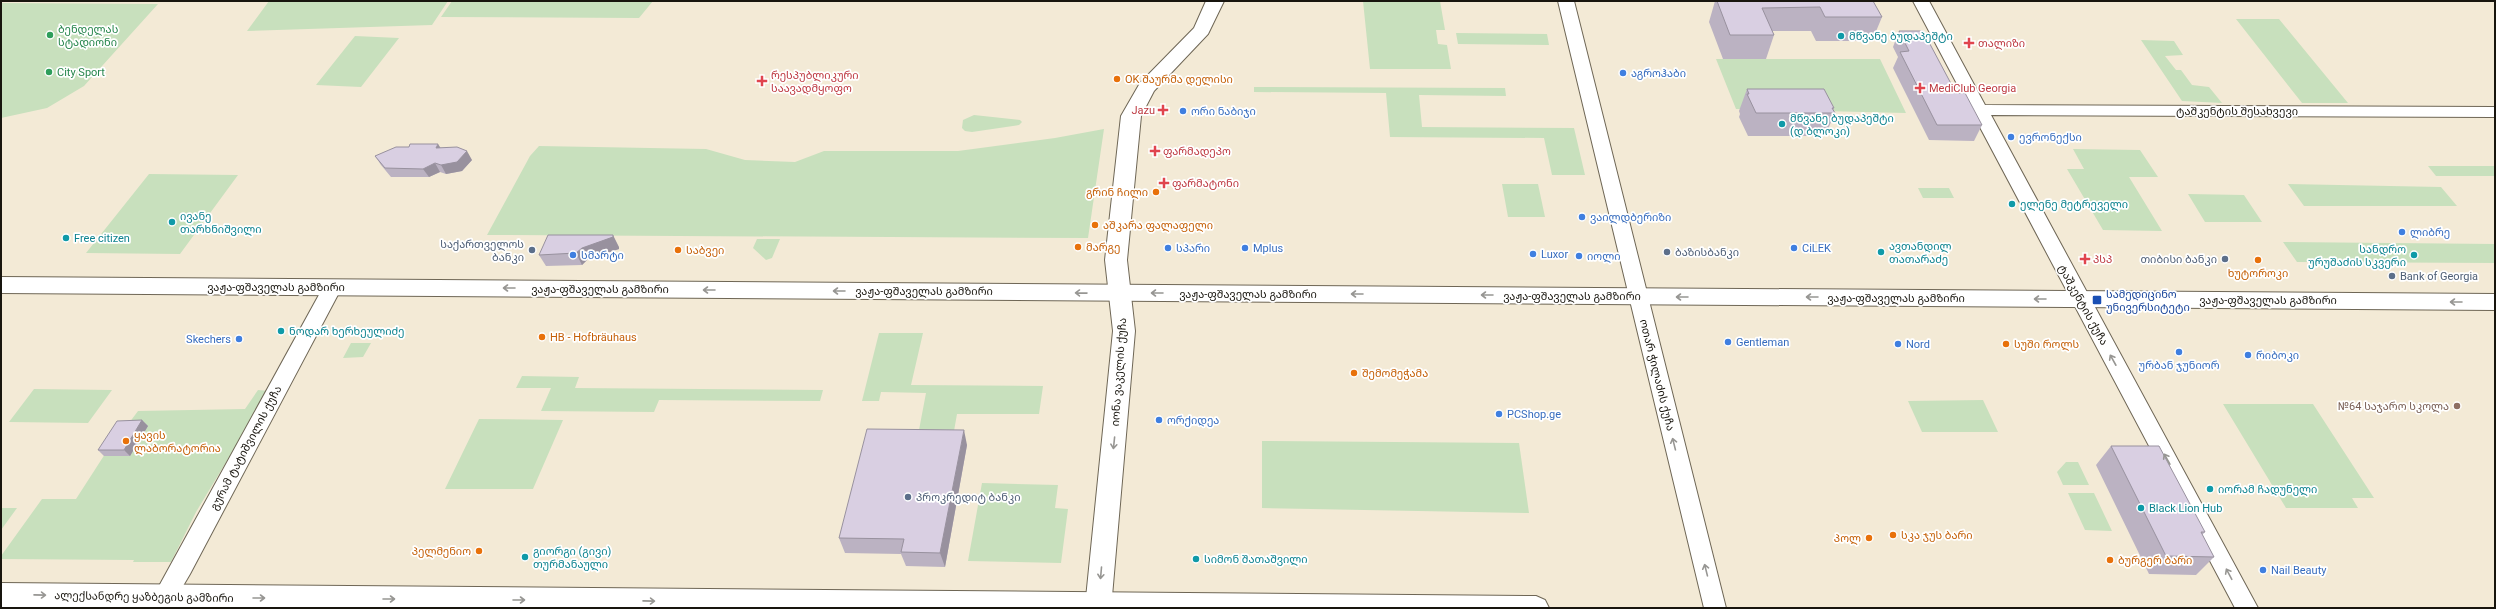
<svg xmlns="http://www.w3.org/2000/svg" width="2496" height="609" font-family="Roboto,'Noto Sans Georgian',sans-serif">
  <style>
    .green { fill: #c8e0bd }
    .lines { fill: none; stroke-linecap: round; stroke-linejoin: round }
    .street-casing { stroke: #6e6655; stroke-width: 2 }
    .secondary-casing { stroke: #6e6655; stroke-width: 2 }
    .primary-casing { stroke: #6e6655; stroke-width: 2 }
    .street { fill: #fff; fill-rule: evenodd }
    .secondary { fill: #fff; fill-rule: evenodd }
    .primary { fill: #fff; fill-rule: evenodd }
    .wall { fill: #bbb2c2 }
    .shaded-wall { fill: #98919e }
    .building { fill: #d9cfe2; stroke: #98919e }
    .oneway { stroke: #979693 }
    .leisure-dot { fill: #2e9e5b; stroke: #fff; stroke-width: 1.5 }
    .culture-dot { fill: #0f9aa8; stroke: #fff; stroke-width: 1.5 }
    .health-dot { fill: #e0444e; stroke: #fff; stroke-width: 1.5 }
    .shop-dot { fill: #3f7fe0; stroke: #fff; stroke-width: 1.5 }
    .food-dot { fill: #e8710a; stroke: #fff; stroke-width: 1.5 }
    .service-dot { fill: #5c6f8a; stroke: #fff; stroke-width: 1.5 }
    .transit-dot { fill: #1a4fb4; stroke: #fff; stroke-width: 1.5 }
    .education-dot { fill: #8d6e63; stroke: #fff; stroke-width: 1.5 }
    .labels { text-anchor: middle; dominant-baseline: central; stroke-width: 3.5; stroke-linejoin: round; paint-order: stroke }
    .leisure-label { font-size: 11px; fill: #27864d; stroke: #fff; text-anchor: start }
    .culture-label { font-size: 11px; fill: #0d838f; stroke: #fff; text-anchor: start }
    .health-label { font-size: 11px; fill: #be3a42; stroke: #fff; text-anchor: start }
    .shop-label { font-size: 11px; fill: #366cbe; stroke: #fff; text-anchor: start }
    .food-label { font-size: 11px; fill: #c56008; stroke: #fff; text-anchor: start }
    .street-label { font-size: 11px; fill: #18150e; stroke: #fff }
    .service-label { font-size: 11px; fill: #4e5e75; stroke: #fff; text-anchor: start }
    .transit-label { font-size: 11px; fill: #164399; stroke: #fff; text-anchor: start }
    .education-label { font-size: 11px; fill: #785e54; stroke: #fff; text-anchor: end }
  </style>
  <rect width="100%" height="100%" fill="#f3ead6"/>
  <!-- green -->
  <path class="green" d="M269,1h179l-16,24 -185,6z
    M452,1h201l-14,17 -198,-1z
    M1363,1h77l5,29h-9l2,14 9,1 4,24h-81z
    M1,3l157,1 -74,82 -37,22 -46,10z
    M2236,19h43l69,84h-46z
    M1456,33l91,1 2,11 -91,-1z
    M355,36l44,2 -38,49 -45,-2z
    M2141,40l33,1 9,14 -18,1 11,14h5l11,15 17,2 13,16 -40,-2z
    M1716,59h164l26,54 -170,-4z
    M1254,87l251,1 1,8 -87,-1 3,32 152,1 11,47h-33l-8,-37 -154,-1 -4,-44 -132,-1z
    M974,115l46,5 2,2 -3,3 -47,7 -7,-1 -3,-3 1,-8z
    M1104,129l-16,109 -601,-3 43,-79 9,-10 167,3 39,11 50,2 29,-11h134l97,-13z
    M2073,149l67,1 18,27h-29l33,54 -59,-1 -36,-61h17z
    M2428,166h67v10h-59z
    M149,174l89,1 -58,79 -94,-1z
    M1502,184h36l7,33h-37z
    M2288,184l153,3 16,19h-153z
    M1918,188h31l5,10h-31z
    M2188,194l56,1 18,27h-57z
    M757,239h23l-8,19 -6,2 -13,-12z
    M2283,242l212,2v19l-198,-1z
    M879,333h44l-12,52 132,1 -4,28h-82l-3,17 -35,-1 7,-37 -45,-1 -2,9h-17z
    M351,343h20l-8,14 -20,1z
    M522,376l57,1 -4,11 248,2 -3,11 -161,-1 -5,12 -113,-1 10,-23h-35z
    M34,389l78,1 -24,33 -79,-1z
    M258,390l11,1 -73,121 -25,50h-38l1,-2 -133,-1v-3l41,-57h34l49,-76h4l9,-12 107,-2z
    M1983,400l15,32h-76l-14,-31z
    M2223,404h90l61,94h-22l6,10h-72z
    M479,419l84,1 -30,69h-88z
    M1262,441l257,2 10,70 -267,-5z
    M2066,462h12l11,23h-26l-6,-13z
    M982,483l76,2 -3,23 13,1 -7,54 -93,-2z
    M2068,493h26l18,38 -27,-1z
    M1,508h16l-16,22z"/>
  <g class="lines">
    <defs>
      <path id="street" d="M1558,1h16l152,607h-22z
        M1913,1h16l56,104 510,2v10l-504,-2 267,493h-23z
        M333,280l7,2 2,5 -152,287 -20,34h-23l179,-326z"/>
      <path id="secondary" d="M1206,1h18l-16,33 -54,57 -13,25 -14,144 8,71 -24,277h-26l28,-277 -8,-71 16,-144 19,-33 54,-55z"/>
      <path id="primary" d="M1,277l2494,17v16l-2494,-17z
        M1,583l1535,13 9,4 4,8 -1548,-1z"/>
    </defs>
    <!-- street casing -->
    <use href="#street" class="street-casing"/>
    <!-- secondary casing -->
    <use href="#secondary" class="secondary-casing"/>
    <!-- primary casing -->
    <use href="#primary" class="primary-casing"/>
    <!-- street -->
    <use href="#street" class="street"/>
    <!-- secondary -->
    <use href="#secondary" class="secondary"/>
    <!-- primary -->
    <use href="#primary" class="primary"/>
  </g>
  <!-- wall -->
  <path class="wall" d="M1715,1h158l9,16 -10,24h-56l-5,-10h-39l2,4 -8,24h-43l-14,-37z
    M1899,31l57,62 26,32 -8,16 -45,-1 -36,-72 5,-11 -5,-10z
    M1747,89l87,19 -1,2 2,3 -10,23h-77l-9,-19 1,-3 -1,-3z
    M440,148l32,12 -10,11 -16,3 -6,-2 -11,5h-38l-10,-12 -6,-9z
    M619,247v2l-31,10 -6,6 -36,1 -7,-11z
    M142,420l6,6 -18,30h-26l-6,-6z
    M967,445l-22,122 -39,-1 -5,-12 -56,-1 -6,-15z
    M2111,446l94,86 -3,3 12,22 -18,18 -47,-1 -53,-109z"/>
  <!-- shaded-wall -->
  <path class="shaded-wall" d="M438,144l6,9 -8,-5z
    M467,151l5,9 -10,11 -16,3 -5,-9z
    M435,163l5,9 -11,5 -6,-8z
    M613,235l6,12v2l-31,10 -6,6 -6,-12 6,-5z
    M142,420l6,6 -18,30 -6,-6z
    M964,430l3,15 -22,122 -5,-14z"/>
  <!-- building -->
  <path class="building" d="M1717,1h156l9,16h-57l-5,-10 -58,1 12,27h-44z
    M1899,31h24l33,62h9l17,32h-45l-37,-73 9,-1z
    M1747,89h77l10,19h-2l3,5h-79l-9,-19h2z
    M410,144h28l-2,4 21,-1 10,4 -10,11 -16,3 -6,-2 -12,6 -38,-1 -10,-12 21,-9h13z
    M548,235h65v2l-31,11 -6,5 -37,2z
    M142,420l-18,30h-26l19,-29z
    M867,429l97,1 -24,123 -39,-1 3,-13 -65,-1z
    M2111,446h48l46,86h-4l13,25 -48,-1z"/>
  <!-- one-way arrows -->
  <defs><path id="oneway-shaft" d="M-6 0H5M1.5-3L5.5 0L1.5 3" fill="none" stroke-width="1.6" stroke-linecap="round" stroke-linejoin="round"/></defs>
  <g class="oneway">
    <use href="#oneway-shaft" transform="translate(509 288) rotate(-180)"/>
    <use href="#oneway-shaft" transform="translate(709 290) rotate(-180)"/>
    <use href="#oneway-shaft" transform="translate(839 291) rotate(-180)"/>
    <use href="#oneway-shaft" transform="translate(1081 293) rotate(-179)"/>
    <use href="#oneway-shaft" transform="translate(1157 293) rotate(-180)"/>
    <use href="#oneway-shaft" transform="translate(1357 294) rotate(-180)"/>
    <use href="#oneway-shaft" transform="translate(1487 295) rotate(-180)"/>
    <use href="#oneway-shaft" transform="translate(1682 297) rotate(-180)"/>
    <use href="#oneway-shaft" transform="translate(1812 297) rotate(-180)"/>
    <use href="#oneway-shaft" transform="translate(2040 299) rotate(-180)"/>
    <use href="#oneway-shaft" transform="translate(2456 302) rotate(-180)"/>
    <use href="#oneway-shaft" transform="translate(2113 360) rotate(-119)"/>
    <use href="#oneway-shaft" transform="translate(1114 443) rotate(96)"/>
    <use href="#oneway-shaft" transform="translate(1674 444) rotate(-104)"/>
    <use href="#oneway-shaft" transform="translate(2167 459) rotate(-119)"/>
    <use href="#oneway-shaft" transform="translate(1706 570) rotate(-104)"/>
    <use href="#oneway-shaft" transform="translate(1101 573) rotate(95)"/>
    <use href="#oneway-shaft" transform="translate(2229 574) rotate(-118)"/>
    <use href="#oneway-shaft" transform="translate(40 595) rotate(1)"/>
    <use href="#oneway-shaft" transform="translate(259 598)"/>
    <use href="#oneway-shaft" transform="translate(389 599)"/>
    <use href="#oneway-shaft" transform="translate(519 600)"/>
    <use href="#oneway-shaft" transform="translate(649 601) rotate(1)"/>
  </g>
  <!-- markers -->
  <g class="leisure-dot">
    <circle cx="50" cy="35" r="4"/>
    <circle cx="49" cy="72" r="4"/>
  </g>
  <g class="culture-dot">
    <circle cx="1841" cy="36" r="4"/>
    <circle cx="1782" cy="124" r="4"/>
    <circle cx="2012" cy="204" r="4"/>
    <circle cx="172" cy="222" r="4"/>
    <circle cx="66" cy="238" r="4"/>
    <circle cx="1881" cy="252" r="4"/>
    <circle cx="2414" cy="255" r="4"/>
    <circle cx="281" cy="331" r="4"/>
    <circle cx="2210" cy="489" r="4"/>
    <circle cx="2141" cy="508" r="4"/>
    <circle cx="525" cy="557" r="4"/>
    <circle cx="1196" cy="559" r="4"/>
  </g>
  <g class="health-dot">
    <path d="M1967 37h4v4h4v4h-4v4h-4v-4h-4v-4h4z"/>
    <path d="M760 75h4v4h4v4h-4v4h-4v-4h-4v-4h4z"/>
    <path d="M1918 82h4v4h4v4h-4v4h-4v-4h-4v-4h4z"/>
    <path d="M1161 104h4v4h4v4h-4v4h-4v-4h-4v-4h4z"/>
    <path d="M1153 145h4v4h4v4h-4v4h-4v-4h-4v-4h4z"/>
    <path d="M1162 177h4v4h4v4h-4v4h-4v-4h-4v-4h4z"/>
    <path d="M2083 253h4v4h4v4h-4v4h-4v-4h-4v-4h4z"/>
  </g>
  <g class="shop-dot">
    <circle cx="1623" cy="73" r="4"/>
    <circle cx="1183" cy="111" r="4"/>
    <circle cx="2011" cy="137" r="4"/>
    <circle cx="1582" cy="217" r="4"/>
    <circle cx="2402" cy="232" r="4"/>
    <circle cx="1168" cy="248" r="4"/>
    <circle cx="1245" cy="248" r="4"/>
    <circle cx="1794" cy="248" r="4"/>
    <circle cx="1533" cy="254" r="4"/>
    <circle cx="573" cy="255" r="4"/>
    <circle cx="1579" cy="256" r="4"/>
    <circle cx="239" cy="339" r="4"/>
    <circle cx="1728" cy="342" r="4"/>
    <circle cx="1898" cy="344" r="4"/>
    <circle cx="2179" cy="352" r="4"/>
    <circle cx="2248" cy="355" r="4"/>
    <circle cx="1499" cy="414" r="4"/>
    <circle cx="1159" cy="420" r="4"/>
    <circle cx="2263" cy="570" r="4"/>
  </g>
  <g class="food-dot">
    <circle cx="1117" cy="79" r="4"/>
    <circle cx="1156" cy="192" r="4"/>
    <circle cx="1095" cy="225" r="4"/>
    <circle cx="1078" cy="247" r="4"/>
    <circle cx="678" cy="250" r="4"/>
    <circle cx="2258" cy="260" r="4"/>
    <circle cx="542" cy="337" r="4"/>
    <circle cx="2006" cy="344" r="4"/>
    <circle cx="1354" cy="373" r="4"/>
    <circle cx="126" cy="441" r="4"/>
    <circle cx="1893" cy="535" r="4"/>
    <circle cx="1869" cy="538" r="4"/>
    <circle cx="479" cy="551" r="4"/>
    <circle cx="2110" cy="560" r="4"/>
  </g>
  <g class="service-dot">
    <circle cx="532" cy="250" r="4"/>
    <circle cx="1667" cy="252" r="4"/>
    <circle cx="2225" cy="259" r="4"/>
    <circle cx="2392" cy="276" r="4"/>
    <circle cx="908" cy="497" r="4"/>
  </g>
  <rect class="transit-dot" x="2092" y="295" width="10" height="10" rx="2"/>
  <circle class="education-dot" cx="2457" cy="406" r="4"/>
  <g class="labels">
    <!-- leisure labels -->
    <g class="leisure-label">
      <text x="58" y="29">ბენდელას<tspan x="58" dy="13">სტადიონი</tspan></text>
      <text x="57" y="72">City Sport</text>
    </g>
    <!-- culture labels -->
    <g class="culture-label">
      <text x="1849" y="36">მწვანე ბუდაპეშტი</text>
      <text x="1790" y="118">მწვანე ბუდაპეშტი<tspan x="1790" dy="13">(დ ბლოკი)</tspan></text>
      <text x="2020" y="204">ელენე მეტრეველი</text>
      <text x="180" y="216">ივანე<tspan x="180" dy="13">თარხნიშვილი</tspan></text>
      <text x="74" y="238">Free citizen</text>
      <text x="1889" y="246">ავთანდილ<tspan x="1889" dy="13">თათარაძე</tspan></text>
      <text x="2406" y="249" text-anchor="end">სანდრო<tspan x="2406" dy="13">ურუშაძის სკვერი</tspan></text>
      <text x="289" y="331">ნოდარ ხერხეულიძე</text>
      <text x="2218" y="489">იორამ ჩადუნელი</text>
      <text x="2149" y="508">Black Lion Hub</text>
      <text x="533" y="551">გიორგი (გივი)<tspan x="533" dy="13">თურმანაული</tspan></text>
      <text x="1204" y="559">სიმონ შათაშვილი</text>
    </g>
    <!-- health labels -->
    <g class="health-label">
      <text x="1978" y="43">თალიზი</text>
      <text x="771" y="75">რესპუბლიკური<tspan x="771" dy="13">საავადმყოფო</tspan></text>
      <text x="1929" y="88">MediClub Georgia</text>
      <text x="1155" y="110" text-anchor="end">Jazu</text>
      <text x="1163" y="151">ფარმადეპო</text>
      <text x="1172" y="183">ფარმატონი</text>
      <text x="2093" y="259">პსპ</text>
    </g>
    <!-- shop labels -->
    <g class="shop-label">
      <text x="1631" y="73">აგროჰაბი</text>
      <text x="1191" y="111">ორი ნაბიჯი</text>
      <text x="2019" y="137">ევრონექსი</text>
      <text x="1590" y="217">ვაილდბერიზი</text>
      <text x="2410" y="232">ლიბრე</text>
      <text x="1176" y="248">სპარი</text>
      <text x="1253" y="248">Mplus</text>
      <text x="1802" y="248">CiLEK</text>
      <text x="1541" y="254">Luxor</text>
      <text x="581" y="255">სმარტი</text>
      <text x="1587" y="256">იოლი</text>
      <text x="231" y="339" text-anchor="end">Skechers</text>
      <text x="1736" y="342">Gentleman</text>
      <text x="1906" y="344">Nord</text>
      <text x="2256" y="355">რიბოკი</text>
      <text x="2179" y="365" text-anchor="middle">ურბან ჯუნიორ</text>
      <text x="1507" y="414">PCShop.ge</text>
      <text x="1167" y="420">ორქიდეა</text>
      <text x="2271" y="570">Nail Beauty</text>
    </g>
    <!-- food labels -->
    <g class="food-label">
      <text x="1125" y="79">OK შაურმა დელისი</text>
      <text x="1148" y="192" text-anchor="end">გრინ ჩილი</text>
      <text x="1103" y="225">აშკარა ფალაფელი</text>
      <text x="1086" y="247">მარგე</text>
      <text x="686" y="250">საბვეი</text>
      <text x="2258" y="273" text-anchor="middle">ხუტოროკი</text>
      <text x="550" y="337">HB - Hofbräuhaus</text>
      <text x="2014" y="344">სუში როლს</text>
      <text x="1362" y="373">შემომეჭამა</text>
      <text x="134" y="435">ყავის<tspan x="134" dy="13">ლაბორატორია</tspan></text>
      <text x="1901" y="535">სკა ჯუს ბარი</text>
      <text x="1861" y="538" text-anchor="end">პოლ</text>
      <text x="471" y="551" text-anchor="end">პელმენიო</text>
      <text x="2118" y="560">ბურგერ ბარი</text>
    </g>
    <!-- street labels -->
    <g class="street-label">
      <text x="2237" y="111">ტაშკენტის შესახვევი</text>
      <text x="276" y="287">ვაჟა-ფშაველას გამზირი</text>
      <text x="600" y="289">ვაჟა-ფშაველას გამზირი</text>
      <text x="924" y="291">ვაჟა-ფშაველას გამზირი</text>
      <text x="1248" y="294">ვაჟა-ფშაველას გამზირი</text>
      <text x="1572" y="296">ვაჟა-ფშაველას გამზირი</text>
      <text x="1896" y="298">ვაჟა-ფშაველას გამზირი</text>
      <text x="2268" y="300">ვაჟა-ფშაველას გამზირი</text>
      <text transform="translate(2083 305) rotate(61)">ტაშკენტის ქუჩა</text>
      <text transform="translate(1119 372) rotate(-86)">იონა ვაკელის ქუჩა</text>
      <text transform="translate(1657 375) rotate(76)">ოთარ ჭილაძის ქუჩა</text>
      <text transform="translate(246 448) rotate(-62)">გურამ ტატიშვილის ქუჩა</text>
      <text transform="translate(144 597) rotate(1)">ალექსანდრე ყაზბეგის გამზირი</text>
    </g>
    <!-- service labels -->
    <g class="service-label">
      <text x="524" y="244" text-anchor="end">საქართველოს<tspan x="524" dy="13">ბანკი</tspan></text>
      <text x="1675" y="252">ბაზისბანკი</text>
      <text x="2217" y="259" text-anchor="end">თიბისი ბანკი</text>
      <text x="2400" y="276">Bank of Georgia</text>
      <text x="916" y="497">პროკრედიტ ბანკი</text>
    </g>
    <!-- transit labels -->
    <g class="transit-label">
      <text x="2106" y="294">სამედიცინო<tspan x="2106" dy="13">უნივერსიტეტი</tspan></text>
    </g>
    <!-- education labels -->
    <g class="education-label">
      <text x="2449" y="406">№64 საჯარო სკოლა</text>
    </g>
  </g>
  <!-- border -->
  <rect width="2496" height="609" fill="none" stroke="#18150e" stroke-width="4"/>
</svg>
